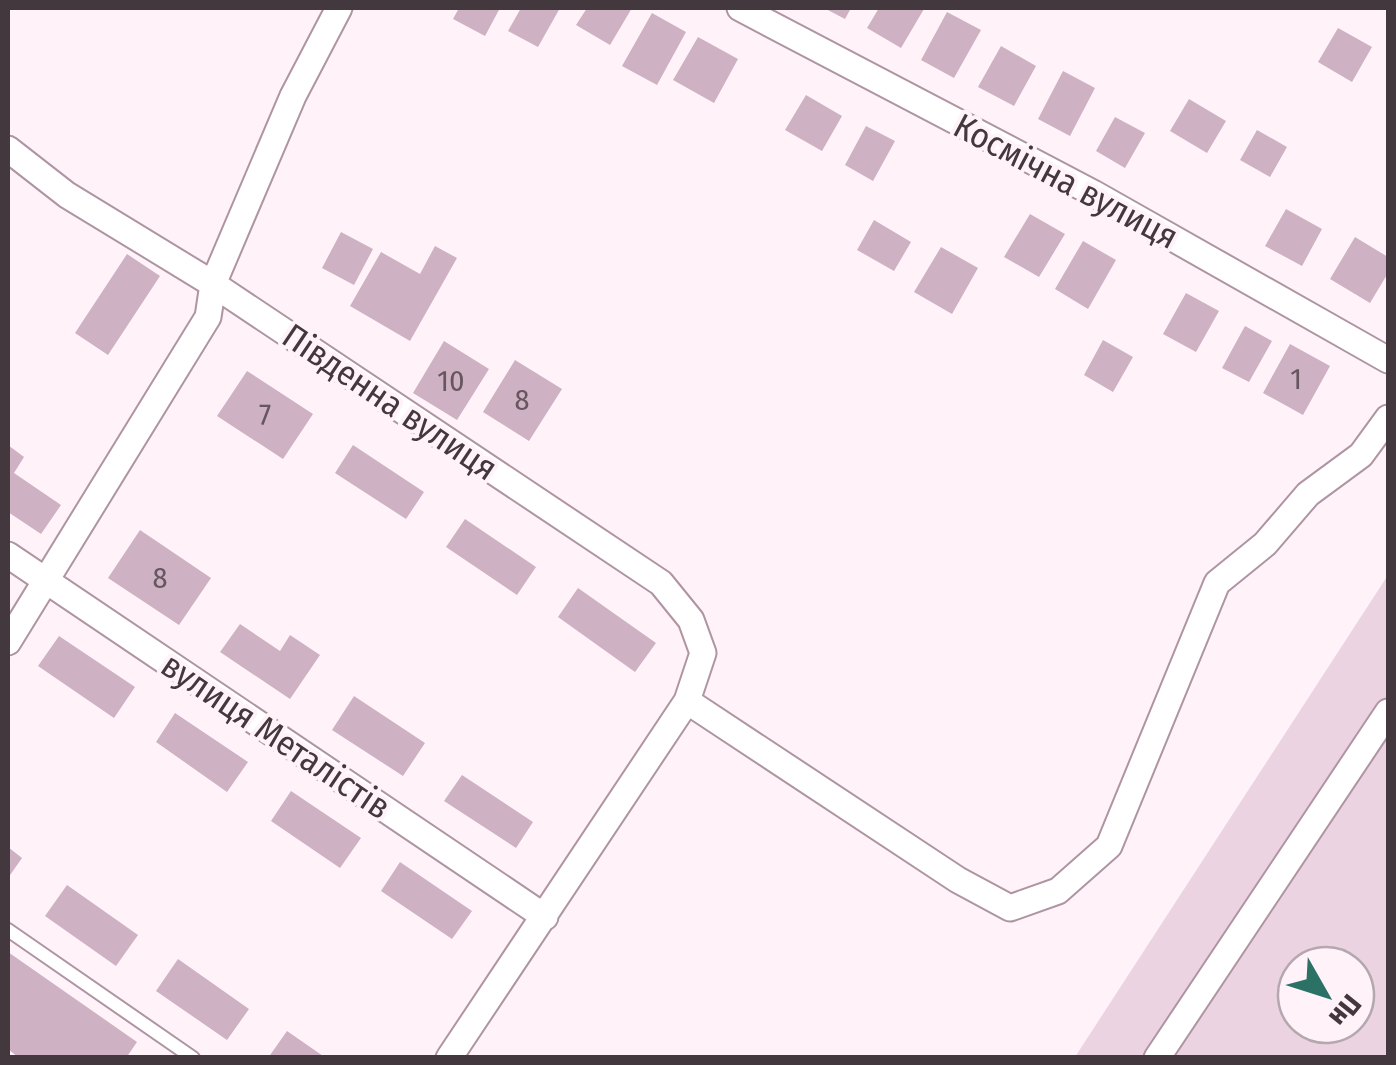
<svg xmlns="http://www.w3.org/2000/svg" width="1396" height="1065" font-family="'Fira Sans Condensed',sans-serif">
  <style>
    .green { fill: #ebd3e1; fill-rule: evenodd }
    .building { fill: #ceb1c2 }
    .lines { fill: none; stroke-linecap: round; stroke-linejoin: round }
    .lane-casing { stroke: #af94a3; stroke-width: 16 }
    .street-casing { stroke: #af94a3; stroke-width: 29 }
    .lane { stroke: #fff; stroke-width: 12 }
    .street { stroke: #fff; stroke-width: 25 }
    .labels { text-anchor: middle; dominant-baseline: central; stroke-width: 8; stroke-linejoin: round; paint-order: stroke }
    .number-label { font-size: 30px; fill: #66565f }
    .street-label { font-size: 35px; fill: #43383e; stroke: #fff3f9 }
  </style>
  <rect width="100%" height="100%" fill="#fff3f9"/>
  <!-- green -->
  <path class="green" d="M1388,575v482h-313zM1296,965h60v60h-60z"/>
  <!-- building -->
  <path class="building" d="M459,8h41l-15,28 -32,-17z
    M521,8h39l-22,39 -30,-16z
    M587,8h45l-22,37 -34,-20z
    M824,8h27l-6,11z
    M879,8l45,1 -23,39 -34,-20z
    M947,12l34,18 -27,48 -33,-18z
    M652,13l34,19 -29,53 -35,-19z
    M1338,28l34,19 -20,35 -34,-20z
    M698,37l40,22 -24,44 -41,-23z
    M1001,46l35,20 -22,40 -36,-19z
    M1063,71l32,17 -25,48 -32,-17z
    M806,95l36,21 -20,35 -37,-21z
    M1189,99l37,22 -19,32 -37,-22z
    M1115,117l30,16 -20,35 -29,-17z
    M866,126l29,15 -22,40 -28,-16z
    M1257,130l30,17 -17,30 -30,-17z
    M1286,209l36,20 -20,37 -37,-20z
    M1030,214l35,20 -26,43 -35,-20z
    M874,220l37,22 -17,29 -37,-21z
    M341,232l32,17 -19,36 -32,-17z
    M1355,237l33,20v16l-18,30 -40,-24z
    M1083,241l33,19 -28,49 -33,-20z
    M435,246l22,12 -47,83 -60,-35 31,-54 39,22z
    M941,247l37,21 -26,46 -38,-22z
    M127,254l33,22 -52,79 -33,-22z
    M1186,293l33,18 -23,41 -33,-18z
    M1245,326l27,15 -23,41 -27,-14z
    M1103,340l30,17 -20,35 -29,-17z
    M444,341l45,28 -32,51 -44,-27z
    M1290,344l40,22 -27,49 -40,-22z
    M515,360l47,29 -33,52 -46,-29z
    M247,371l66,43 -30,45 -66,-43z
    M8,445l16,12 -10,16 47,32 -20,29 -33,-22z
    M353,445l71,47 -18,27 -71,-46z
    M465,519l71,48 -19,28 -71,-48z
    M140,530l71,48 -32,47 -71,-47z
    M578,588l78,55 -21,29 -77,-55z
    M240,624l40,27 10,-16 30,20 -30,44 -70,-47z
    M59,636l76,51 -21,31 -76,-52z
    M354,696l71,47 -22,33 -71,-46z
    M175,713l73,49 -21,30 -71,-50z
    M462,775l71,47 -17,26 -72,-47z
    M291,791l70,47 -21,30 -69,-47z
    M8,847l14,11 -14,20z
    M400,862l72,49 -20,28 -71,-48z
    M67,885l71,50 -22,31 -71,-50z
    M8,952l129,90 -11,16h-107l-11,-9z
    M178,959l71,50 -22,31 -71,-49z
    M287,1031l39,27h-58z"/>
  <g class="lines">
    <defs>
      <path id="lane" d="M8,930l185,128"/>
      <path id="street" d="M740,8l353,185 295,167
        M8,149l59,46 146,89 448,299 30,37 12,33 -16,48 -238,357
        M8,555l537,362
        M8,642l200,-325 5,-33 80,-188 46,-88
        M687,701l271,179 52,28 48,-17 51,-45 108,-263 48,-39 43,-50 53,-39 27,-37
        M1157,1058l231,-346"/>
    </defs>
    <!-- lane casing -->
    <use href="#lane" class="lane-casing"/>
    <!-- street casing -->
    <use href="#street" class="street-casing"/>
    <!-- lane -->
    <use href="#lane" class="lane"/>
    <!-- street -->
    <use href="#street" class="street"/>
  </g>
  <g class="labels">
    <!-- number labels -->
    <g class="number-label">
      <text x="1296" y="379">1</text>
      <text x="451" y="381">10</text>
      <text x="522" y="400">8</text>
      <text x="265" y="415">7</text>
      <text x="160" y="578">8</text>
    </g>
    <!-- street labels -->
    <g class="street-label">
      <text transform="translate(1066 181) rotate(28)">Космічна вулиця</text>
      <text transform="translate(390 402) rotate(34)">Південна вулиця</text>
      <text transform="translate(276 736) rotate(34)">вулиця Металістів</text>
    </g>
  </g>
  <!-- border -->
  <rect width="1396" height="1065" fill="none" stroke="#43383e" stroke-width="20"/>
  <!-- north arrow -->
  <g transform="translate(1326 995) rotate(129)"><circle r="48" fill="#fff3f9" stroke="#b4a8ae" stroke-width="2.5"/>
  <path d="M0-8L18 38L0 25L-18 38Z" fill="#2c7166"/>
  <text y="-15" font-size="28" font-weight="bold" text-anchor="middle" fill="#43383e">Пн</text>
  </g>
</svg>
